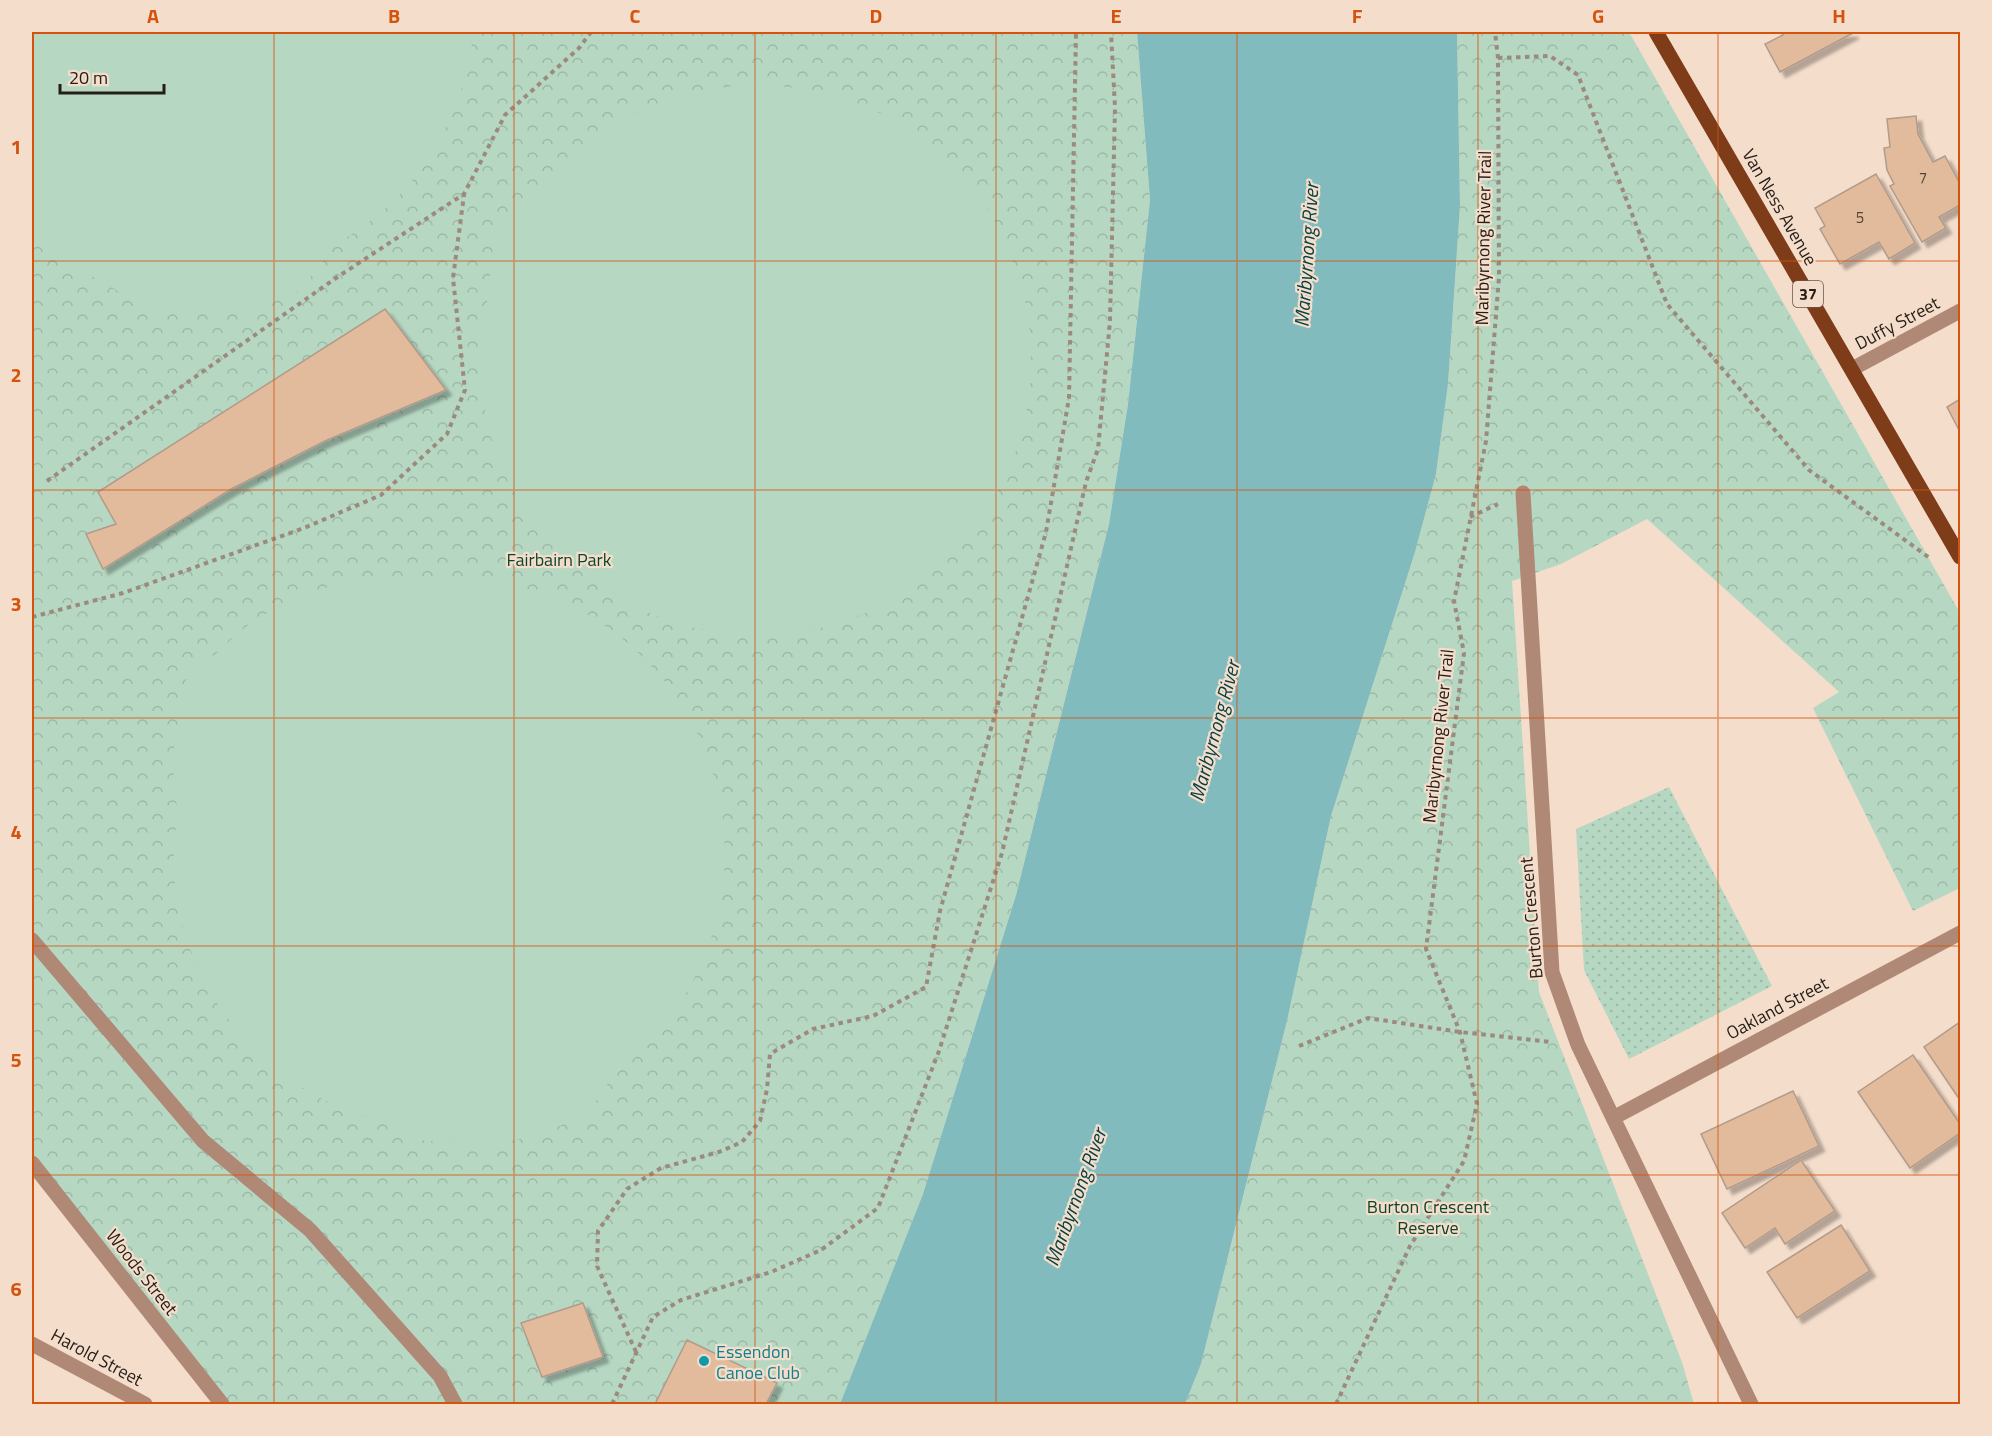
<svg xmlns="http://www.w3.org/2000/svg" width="1992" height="1436" font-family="'Titillium Web',sans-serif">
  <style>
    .grass { fill: url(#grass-dots) }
    .park { fill: url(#park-crowns) }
    .pitch { fill: #b6d8c3 }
    .water { fill: #81bbbd }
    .building { fill: #e1bb9c; stroke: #b19b8a; stroke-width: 1.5; filter: url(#shadow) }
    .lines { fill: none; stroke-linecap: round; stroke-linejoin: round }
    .path { stroke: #9b8a7d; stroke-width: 4; stroke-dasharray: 4.5 4.5; stroke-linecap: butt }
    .lane { stroke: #af8876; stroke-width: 15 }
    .street { stroke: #af8876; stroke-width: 15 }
    .primary { stroke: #7e3c19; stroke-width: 15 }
    .grid { fill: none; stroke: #d4530d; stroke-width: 1.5; stroke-opacity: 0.55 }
    .culture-dot { fill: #0f9aa8; stroke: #f4ddcb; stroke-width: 2 }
    .labels { text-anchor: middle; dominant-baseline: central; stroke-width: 4.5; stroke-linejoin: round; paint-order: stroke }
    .number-label { font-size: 15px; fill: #544438 }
    .shield { fill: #f4ddcb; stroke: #63574c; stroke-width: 1.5 }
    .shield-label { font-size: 16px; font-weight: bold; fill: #251d16 }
    .street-label { font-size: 18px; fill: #251d16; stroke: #f4ddcb }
    .park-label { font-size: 18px; fill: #0c452b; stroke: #f4ddcb }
    .culture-label { font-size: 18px; fill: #0d838f; stroke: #f4ddcb; text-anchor: start }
    .water-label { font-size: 20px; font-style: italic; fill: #074143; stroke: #f4ddcb }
    .neatline { fill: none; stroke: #d4530d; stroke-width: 2 }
    .grid-label { font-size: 20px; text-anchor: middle; font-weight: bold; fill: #d4530d }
  </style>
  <defs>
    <pattern id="grass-dots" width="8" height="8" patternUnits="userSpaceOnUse" patternTransform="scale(1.5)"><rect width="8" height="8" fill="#b6d8c3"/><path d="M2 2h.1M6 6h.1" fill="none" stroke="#9cb9a7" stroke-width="1.8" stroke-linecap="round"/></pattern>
    <pattern id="park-crowns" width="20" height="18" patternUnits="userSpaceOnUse" patternTransform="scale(1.5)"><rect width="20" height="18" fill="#b6d8c3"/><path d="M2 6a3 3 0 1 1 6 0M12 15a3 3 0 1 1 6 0" fill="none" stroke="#9cb9a7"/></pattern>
    <filter id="shadow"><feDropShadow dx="5.5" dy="5.5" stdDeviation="1.5" flood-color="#0004"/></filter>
  </defs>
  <rect width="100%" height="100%" fill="#f4ddcb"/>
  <!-- grass -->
  <path class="grass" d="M1669,787l103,199 -143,73 -45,-89 -8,-141z"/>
  <!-- park -->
  <path class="park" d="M32,32h1105l13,168 -22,204 -19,120 -93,371 -93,299 -83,210h-614l-194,-248z
    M1457,32h172l331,581v275l-47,23 -100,-203 26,-16 -192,-173 -86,45 -49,17 27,411 143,370 12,42h-509l16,-40 86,-343 44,-205 84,-264 21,-78 12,-90 12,-178z"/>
  <!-- pitch -->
  <path class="pitch" d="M32,32h442l-8,44 -12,35 -17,34 -21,31 -25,28 -29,24 -26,16 -36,47 -68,22 -79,-3 -71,-39 -50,-45z
    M750,84c41,2 81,7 119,24 200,91 219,367 34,484 -38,25 -85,41 -131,43 -135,6 -259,-86 -286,-219 -5,-26 -7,-53 -5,-79 1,-14 6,-28 7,-43 2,-16 4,-55 11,-69 5,-12 34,-31 44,-41 18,-16 33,-33 52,-47 45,-35 100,-47 155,-53z
    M414,576c23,5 47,1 71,4 26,4 54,11 78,22 158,73 210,266 112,409 -10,15 -22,29 -34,41 -9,9 -19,15 -27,24 -11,12 -20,34 -34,41 -13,8 -62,23 -77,26 -14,2 -76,-1 -90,-4 -14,-3 -26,-15 -40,-20 -19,-7 -39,-13 -58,-24 -81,-45 -137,-132 -141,-226 -1,-18 2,-35 3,-53 0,-18 -4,-36 -4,-54 0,-18 5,-36 8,-53 1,-8 1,-20 4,-27 5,-11 23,-22 33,-30 11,-10 21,-22 34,-29 16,-11 54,-30 73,-35 27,-8 60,-8 89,-12z"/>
  <!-- water -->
  <path class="water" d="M1137,32h320l3,174 -12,178 -12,90 -21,78 -84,264 -44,205 -86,343 -16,40h-345l83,-210 93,-299 93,-371 19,-120 22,-204z"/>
  <!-- building -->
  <path class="building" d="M1781,32h71l1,1 -73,39 -15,-28 18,-9z
    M1916,116l2,18 15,28 12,-6 15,28v21l-21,12 7,11 -24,14 -32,-56 4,-2 -7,-14 -3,-22 6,-1 -3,-28z
    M1876,174l39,69 -26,16 -10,-17 -39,22 -20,-35 5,-3 -10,-18z
    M385,309l61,81 -121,51 -92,47 -130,81 -17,-35 30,-10 -18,-32z
    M1960,399v33l-13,-25z
    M1960,1022v78l-36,-53z
    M1913,1055l47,69v9l-50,35 -52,-76z
    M1793,1091l26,55 -92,43 -26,-55z
    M1801,1160l34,51 -50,33 -10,-16 -30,20 -23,-35z
    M1841,1225l29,46 -73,47 -30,-46z
    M583,1303l20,54 -61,20 -21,-54z
    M687,1340l90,43 -11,21h-111z"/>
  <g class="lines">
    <!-- path -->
    <path class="path" d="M1498,58l52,-2 28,19 89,229 142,166 122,89
      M47,481l289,-203 128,-84 41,-79 74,-67 12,-16
      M1470,517l28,-13
      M32,617l91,-24 181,-65 77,-33 66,-61 18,-44 -12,-112 11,-83
      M1299,1046l69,-28 92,14 91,10
      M636,1352l-39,-86 1,-35 29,-42 34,-21 58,-16 23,-10 18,-21 7,-32 3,-35 43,-25 60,-13 53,-29 14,-76 106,-379 23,-134 7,-366
      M612,1404l41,-87 28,-17 90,-28 50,-22 57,-42 61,-157 63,-198 84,-371 12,-33 12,-128 5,-213 -4,-76
      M1336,1404l74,-158 54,-85 13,-57 -17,-72 -34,-83 38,-296 -10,-52 32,-160 13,-164 -1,-219 -3,-26"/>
    <!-- lane -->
    <path class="lane" d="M32,940l171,201 107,89 130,146 15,28"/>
    <!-- street -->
    <path class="street" d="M1852,369l108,-58
      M1523,493l29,479 26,73 173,359
      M1613,1118l347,-185
      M32,1163l190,241
      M32,1344l113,60"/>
    <!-- primary -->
    <path class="primary" d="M1656,32l304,525"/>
  </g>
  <!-- grid -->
  <path class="grid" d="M274,32v1372M514,32v1372M755,32v1372M996,32v1372M1237,32v1372M1478,32v1372M1718,32v1372M32,261h1928M32,490h1928M32,718h1928M32,946h1928M32,1175h1928"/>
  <!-- markers -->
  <circle class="culture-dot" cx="704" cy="1361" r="6"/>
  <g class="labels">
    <!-- number labels -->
    <g class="number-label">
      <text x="1923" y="177">7</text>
      <text x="1860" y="217">5</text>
    </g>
    <!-- shield labels -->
    <rect class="shield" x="1793" y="281" width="30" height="26" rx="4.5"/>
    <g class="shield-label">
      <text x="1808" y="294">37</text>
    </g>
    <!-- street labels -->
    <g class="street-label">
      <text transform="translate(1780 207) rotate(60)">Van Ness Avenue</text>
      <text transform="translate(1483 238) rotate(-89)">Maribyrnong River Trail</text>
      <text transform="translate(1897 323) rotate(-28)">Duffy Street</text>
      <text transform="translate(1438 736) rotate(-84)">Maribyrnong River Trail</text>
      <text transform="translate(1531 918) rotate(-95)">Burton Crescent</text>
      <text transform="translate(1777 1008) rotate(-28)">Oakland Street</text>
      <text transform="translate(142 1272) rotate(52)">Woods Street</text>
      <text transform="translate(97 1357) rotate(28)">Harold Street</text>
    </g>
    <!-- park labels -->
    <g class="park-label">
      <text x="559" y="559">Fairbairn Park</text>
      <text x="1428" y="1206">Burton Crescent<tspan x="1428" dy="21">Reserve</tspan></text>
    </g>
    <!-- culture labels -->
    <g class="culture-label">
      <text x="716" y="1351">Essendon<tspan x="716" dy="21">Canoe Club</tspan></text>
    </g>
    <!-- water labels -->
    <g class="water-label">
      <text transform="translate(1306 255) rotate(-86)">Maribyrnong River</text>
      <text transform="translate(1214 731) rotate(-75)">Maribyrnong River</text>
      <text transform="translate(1075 1197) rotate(-70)">Maribyrnong River</text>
    </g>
  </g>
  <!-- border -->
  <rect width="1992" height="1436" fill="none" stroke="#f4ddcb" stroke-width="66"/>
  <!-- scale -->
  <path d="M60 84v9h104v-9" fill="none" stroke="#251d16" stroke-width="3"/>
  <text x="69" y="84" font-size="18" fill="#251d16" stroke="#f4ddcb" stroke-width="4.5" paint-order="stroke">20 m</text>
  <rect x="33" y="33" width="1926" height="1370" class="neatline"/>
  <g class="grid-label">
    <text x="153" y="23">A</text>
    <text x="394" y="23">B</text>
    <text x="635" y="23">C</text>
    <text x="876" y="23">D</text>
    <text x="1116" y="23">E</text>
    <text x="1357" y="23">F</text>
    <text x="1598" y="23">G</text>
    <text x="1839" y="23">H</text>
    <text x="16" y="154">1</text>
    <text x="16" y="382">2</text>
    <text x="16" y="611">3</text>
    <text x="16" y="839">4</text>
    <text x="16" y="1067">5</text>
    <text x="16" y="1296">6</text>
  </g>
</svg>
